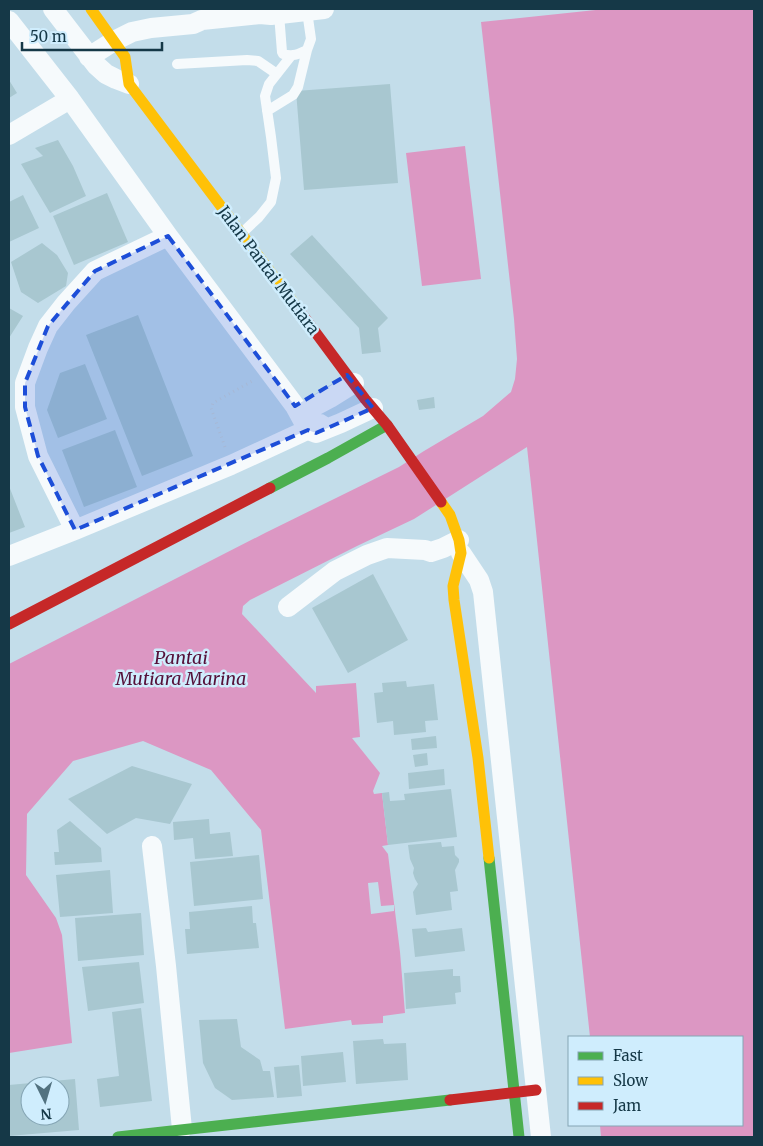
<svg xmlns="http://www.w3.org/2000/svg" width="763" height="1146" font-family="Merriweather,serif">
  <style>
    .water { fill: #dc97c3 }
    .pier { fill: #c3ddea }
    .building { fill: #a8c7d0; fill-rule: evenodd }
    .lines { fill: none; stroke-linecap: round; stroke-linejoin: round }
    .path { stroke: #c9d2d6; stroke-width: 3; stroke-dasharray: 1 4; stroke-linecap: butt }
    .lane { stroke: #f6fafc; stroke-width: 10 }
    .street { stroke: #f6fafc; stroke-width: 20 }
    .fast { stroke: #4caf50; stroke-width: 11 }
    .slow { stroke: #ffc107; stroke-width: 11 }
    .jam { stroke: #c62828; stroke-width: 11 }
    .marked { fill: #1d4ed8; fill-opacity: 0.2; stroke: #1d4ed8; stroke-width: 4; stroke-dasharray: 10 6; stroke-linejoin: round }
    .labels { text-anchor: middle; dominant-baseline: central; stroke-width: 5; stroke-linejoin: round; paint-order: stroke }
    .street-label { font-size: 16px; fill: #153847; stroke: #cfedfd }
    .water-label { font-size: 18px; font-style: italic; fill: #551039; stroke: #cfedfd }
  </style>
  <rect width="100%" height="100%" fill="#c3ddea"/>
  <!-- water -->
  <path class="water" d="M605,9h149v1128h-153l-1,-12h142v-88h-152l-63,-590 -113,72 -57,27 -107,54 -7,6 -1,8 74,79v-7l40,-3 4,54 -8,1 28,35 -7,18 1,3 8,-1 6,52 -6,1 6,8 12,98 5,61 -22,3v7l-31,2 -1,-5 -66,9 -24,-199 -50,-60 -68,-29 -70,20 -46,53 -1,61 30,43 6,17 10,108 -63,10v-389l256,-131 134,-66 25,-16 59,-35 28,-24 4,-13 2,-20 -3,-40 -33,-297z
    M465,146l16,133 -59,7 -16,-133z"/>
  <!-- pier -->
  <path class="pier" d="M378,882l3,24 13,-1v6l-23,3 -3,-31z"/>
  <!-- building -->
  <path class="building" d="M9,80l8,13 -8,5z
    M390,84l8,99 -94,7 -8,-99z
    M58,140l15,26 13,30 -36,17 -29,-49 22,-8 -8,-8z
    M107,193l21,49 -54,23 -21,-49z
    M23,195l16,33 -30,14v-40z
    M312,235l76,83 -10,10 3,24 -19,2 -3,-26 -69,-74z
    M42,243l15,12 11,18 -2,13 -28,17 -17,-11 -10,-30z
    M9,308l14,8 -14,22z
    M138,315l55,141 -51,20 -56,-141z
    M85,364l22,55 -49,19 -11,-28 13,-37z
    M434,397l1,11 -16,2 -2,-10z
    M115,430l22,57 -53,20 -22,-57z
    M9,486l16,41 -16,6z
    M373,574l35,66 -60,33 -36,-65z
    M406,681l1,6 27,-3 4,36 -13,1 1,11 -32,3 -1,-14 -16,2 -3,-30 9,-1 -1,-9z
    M436,736l1,12 -25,2 -1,-11z
    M427,753l1,12 -13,2 -2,-12z
    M132,766l60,18 -22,40 -34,-6 -29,16 -39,-35z
    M444,769l1,16 -36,4 -1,-16z
    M451,789l6,48 -69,8 -6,-52 7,-1 1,9 15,-1 -1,-6z
    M209,819l1,15 20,-2 3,24 -38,3 -2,-21 -19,2 -1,-18z
    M70,821l31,27 1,14 -47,3 -1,-13h5l-2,-22z
    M441,842l1,5 12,-1 1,9 4,4v3l-4,8 3,21 -8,1 2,18 -36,5 -3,-23 5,-8 -3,-5 -2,-6 1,-5 -4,-9 -2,-14z
    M259,855l4,44 -69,7 -4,-44z
    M110,870l3,43 -53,4 -4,-42z
    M252,906l1,17h3l3,25 -72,6 -2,-25h5l-1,-17z
    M141,913l3,42 -66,6 -3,-43z
    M426,928l2,4 34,-4 3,23 -50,6 -3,-28z
    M139,962l5,41 -56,8 -6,-44z
    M453,969v7h7l1,16 -6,1 1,11 -50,5 -2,-36z
    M141,1008l11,93 -52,6 -3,-28 22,-3 -7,-64z
    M237,1019l4,28 19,13 3,11h7l4,26 -42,3 -17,-12 -12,-25 -4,-43z
    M383,1039l1,5 22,-1 2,37 -52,4 -3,-43z
    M343,1052l3,30 -43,4 -2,-30z
    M299,1065l3,31 -25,2 -3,-31z
    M75,1079l4,51 -70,6v-51zM30,1086h30v30h-30z"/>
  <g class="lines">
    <!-- path -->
    <path class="path" d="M225,447l-14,-39 2,-5 41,-23"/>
    <!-- lane -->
    <path class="lane" d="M279,14l3,38 1,2c10,3 16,0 24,-4l4,-11 -4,-28
      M177,64l70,-4 11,1 19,13
      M267,111l26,-16 5,-8 9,-37
      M242,233l17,-16 12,-15 5,-24 -5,-41 -6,-41 4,-12 22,-28"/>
    <!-- street -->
    <path class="street" d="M53,9l43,56 10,9 10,5 13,5
      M9,21l61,78 98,137 127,170 13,24 8,3 25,-10 32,-15
      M89,57l25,-16 18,-9 19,-4 42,-4 9,-4 58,-6 11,1 53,-6
      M9,135l61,-36
      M300,414l30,-16 24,-15
      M75,530l-37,-74 -13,-49v-24l13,-35 10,-22 18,-23 29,-32 73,-35
      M461,553l18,27 4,12 58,545
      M9,556l66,-26 156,-65 89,-41
      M288,607l47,-36 32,-16 20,-7 38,2 6,2 12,-4 16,-8
      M152,846l14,120 16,163"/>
    <!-- fast -->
    <path class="fast" d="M270,488l58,-30 59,-33
      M489,858l30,279
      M118,1137l332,-37"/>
    <!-- slow -->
    <path class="slow" d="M91,9l34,48 4,27 167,222
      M441,502l9,13 9,25 2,13 -8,33 1,14 24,158 11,100"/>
    <!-- jam -->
    <path class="jam" d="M296,306l69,93 22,26 54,77
      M9,624l261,-136
      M450,1100l86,-10"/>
  </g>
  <!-- marked area -->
  <path class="marked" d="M168,236l127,170 52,-31 26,33 -57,25 -8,-3 -233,100 -37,-74 -13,-49v-24l23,-57 47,-55z"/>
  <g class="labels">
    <!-- street labels -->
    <g class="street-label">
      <text transform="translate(269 270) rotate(53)">Jalan Pantai Mutiara</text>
    </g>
    <!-- water labels -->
    <g class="water-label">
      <text x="181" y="657">Pantai<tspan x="181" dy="21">Mutiara Marina</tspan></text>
    </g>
  </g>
  <!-- border -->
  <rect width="763" height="1146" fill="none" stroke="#153847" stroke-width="20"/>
  <!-- legend -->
  <rect x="568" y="1036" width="175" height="90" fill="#cfedfd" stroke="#85a5b4"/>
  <rect x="578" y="1052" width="25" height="8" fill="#4caf50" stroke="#85a5b4"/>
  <text x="613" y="1061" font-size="15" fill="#153847">Fast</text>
  <rect x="578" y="1077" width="25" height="8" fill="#ffc107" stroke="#85a5b4"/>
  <text x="613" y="1086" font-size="15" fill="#153847">Slow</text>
  <rect x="578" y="1102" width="25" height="8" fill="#c62828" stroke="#85a5b4"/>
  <text x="613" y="1111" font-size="15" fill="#153847">Jam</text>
  <!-- north arrow -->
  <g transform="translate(45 1101) rotate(175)"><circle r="24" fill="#cfedfd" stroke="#85a5b4"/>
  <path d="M0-4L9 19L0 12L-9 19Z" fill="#527280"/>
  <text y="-8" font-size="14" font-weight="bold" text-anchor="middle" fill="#153847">N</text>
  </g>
  <!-- scale -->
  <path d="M22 42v8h140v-8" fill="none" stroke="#153847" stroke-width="2.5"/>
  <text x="30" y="42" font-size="15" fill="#153847" stroke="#cfedfd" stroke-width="4" paint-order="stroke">50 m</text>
</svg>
